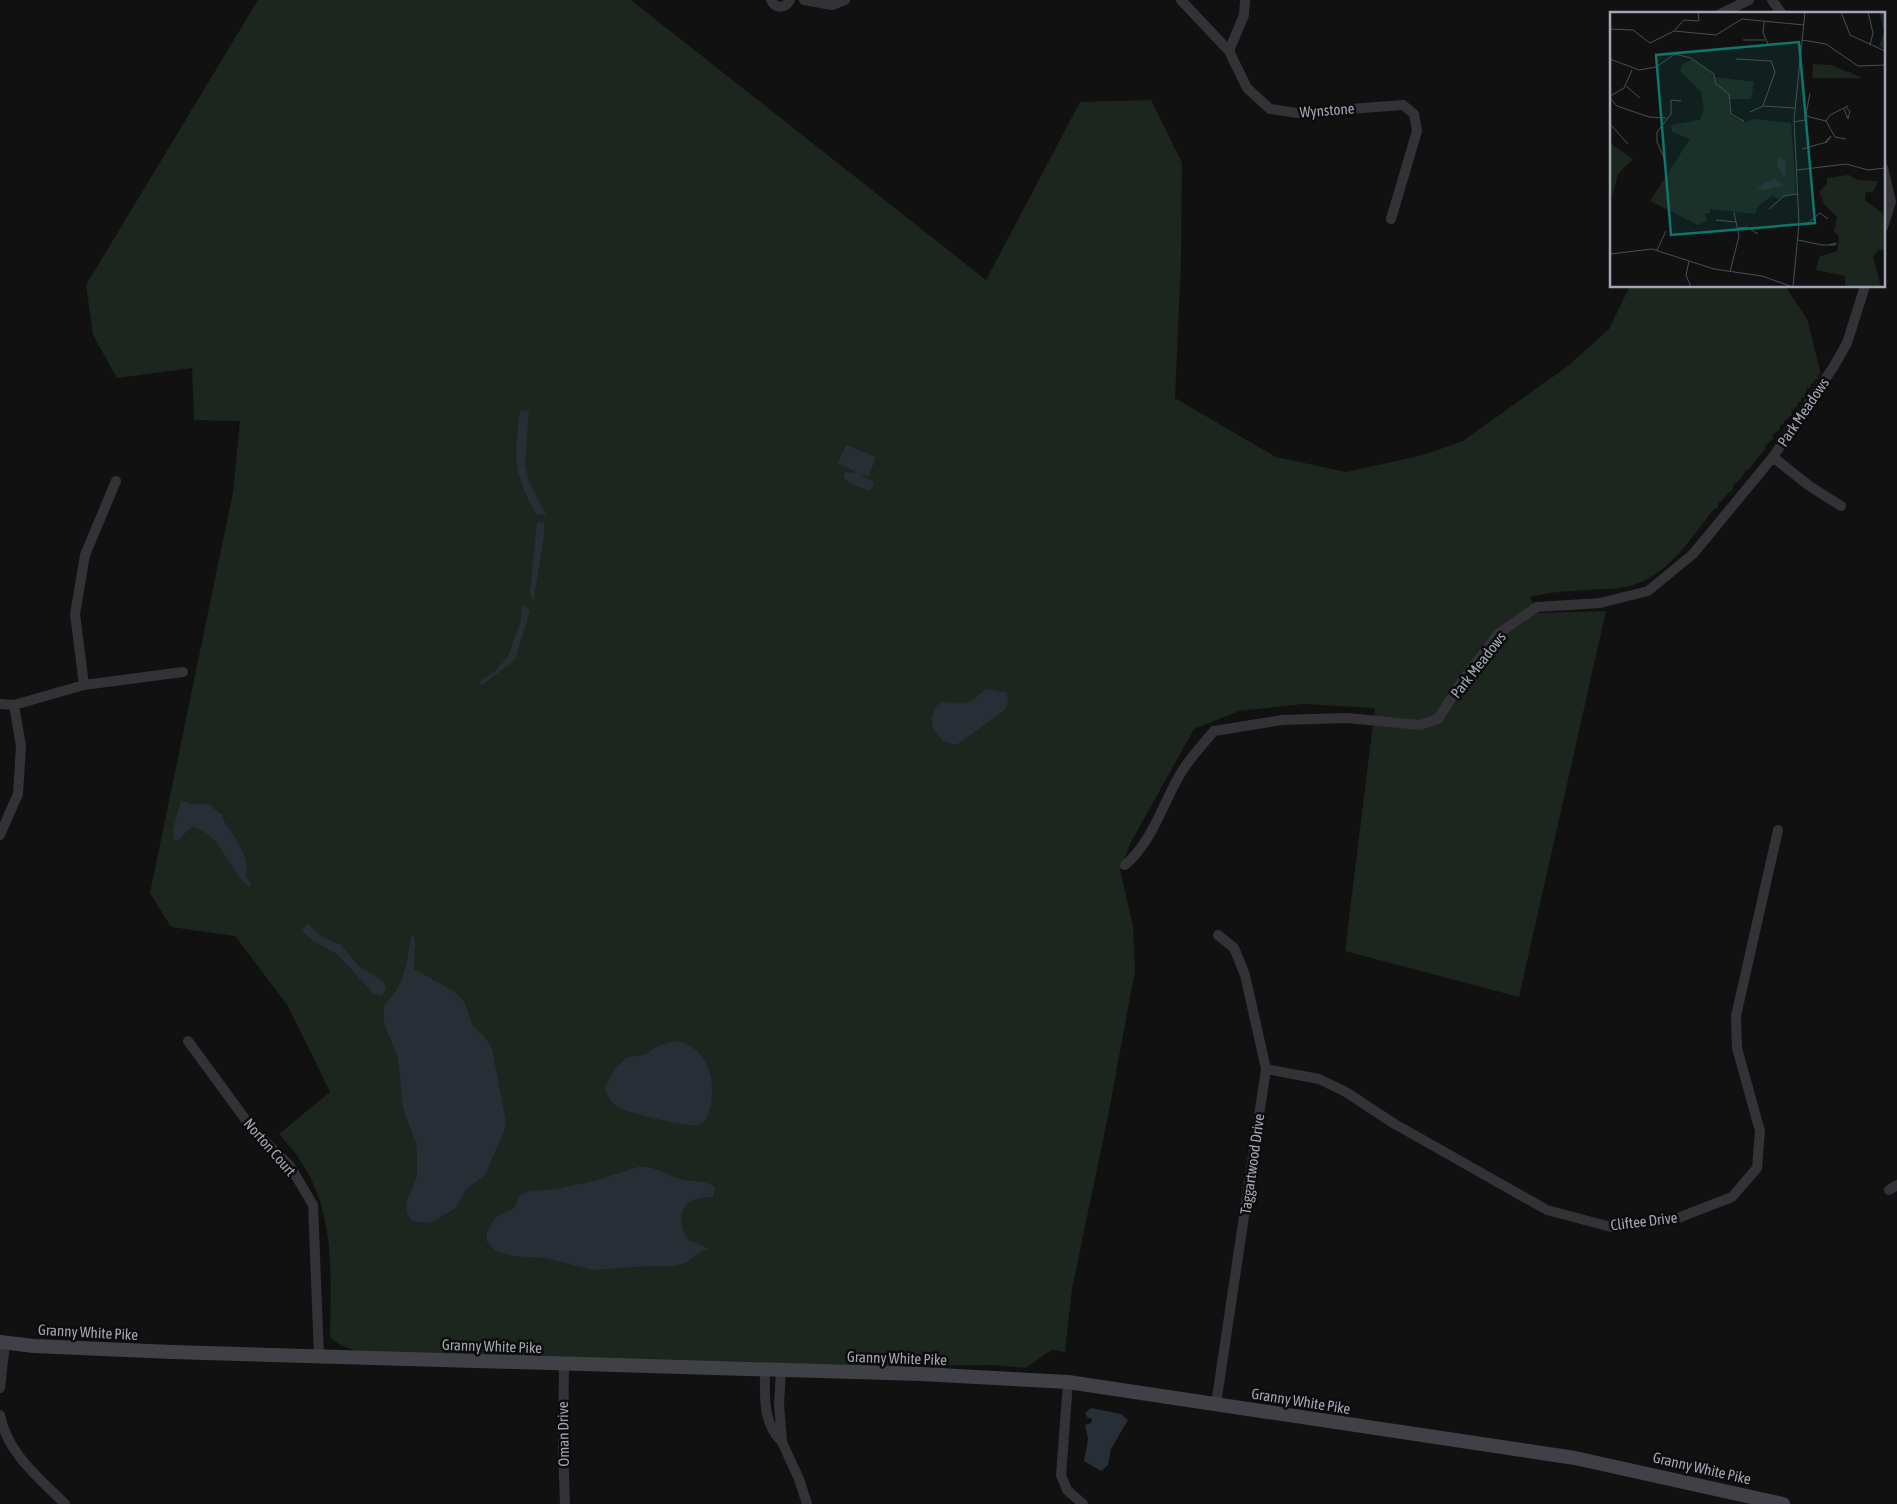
<svg xmlns="http://www.w3.org/2000/svg" width="1897" height="1504" font-family="'Asap Condensed',sans-serif">
  <style>
    .green { fill: #1d251f }
    .water { fill: #282e36 }
    .lines { fill: none; stroke-linecap: round; stroke-linejoin: round }
    .minor { stroke: #323237; stroke-width: 10 }
    .secondary { stroke: #404147; stroke-width: 14 }
    .labels { text-anchor: middle; dominant-baseline: central; stroke-width: 5; stroke-linejoin: round; paint-order: stroke }
    .street-label { font-size: 15px; fill: #a3a6b3; stroke: #0c0c0d }
    .inset-road { fill: none; stroke: #4b4d52; stroke-width: 1 }
    .view { fill: #0f766e; fill-opacity: 0.15; stroke: #0f766e; stroke-width: 2.5 }
    .inset-edge { fill: none; stroke: #a3a6b3; stroke-width: 2.5 }
  </style>
  <rect width="100%" height="100%" fill="#111112"/>
  <!-- green -->
  <path class="green" d="M258,0h373l355,280 94,-178 71,-2 31,63 -1,99 -6,136 101,59 70,15 77,-17 40,-14 105,-75 41,-37 21,-43h155l22,33 14,55 -4,1 1,4 -4,1v3l-4,1 1,4h-4l-2,9 -4,1v4h-3v4l-7,5 1,4 -8,6v3l-4,1v4l-7,6v4l-8,7v3l-16,20 -4,2 -4,8 -8,6v4l-15,15v4l-4,1c-26,33 -50,74 -96,79 -30,3 -58,1 -88,9l8,16 68,-2 -87,386 -174,-46 30,-243 -72,-4 -64,7 -45,18 -63,113 -11,28 13,56 2,45 -27,145 -36,173 -7,63 -13,-2 -27,18 -30,-3 -174,2 -460,-15c-11,-4 -23,-6 -31,-15 1,-79 7,-142 -51,-203l51,-42 -42,-86 -53,-70 -64,-9 -21,-34 83,-401 7,-71 -46,-1 -2,-52 -75,10 -24,-43 -7,-50z"/>
  <!-- water -->
  <path class="water" d="M529,410l-4,54 4,18 17,33 -10,-1c-23,-41 -22,-57 -16,-103z
    M846,445l30,12 -7,19 -9,-2 13,8v4l-3,5 -18,-7 -8,-6 1,-6 9,1 1,-2 -17,-8z
    M537,522l7,1v13l-11,67 -3,-10z
    M523,604l7,7 -15,49 -33,25 -3,-3 16,-11 12,-13 13,-34z
    M989,689l18,4 1,9 -3,8 -49,35 -13,-4c-13,-15 -14,-19 -6,-36 11,-7 20,2 32,-3 8,-3 11,-11 20,-13z
    M181,800l9,4h19l10,9 4,1 -1,4c11,18 28,35 24,58l5,8 -2,3c-22,-18 -27,-53 -56,-60l-4,2 -10,11h-5l-1,-10z
    M307,923l16,15 17,6 19,22 25,16 2,7 -4,6 -8,-1 -37,-40 -25,-14 -10,-9z
    M411,936l4,1 -1,32 39,22 11,10 9,25 12,11 7,12 14,72 -2,11 -19,43 -19,14 -10,19 -26,15 -18,-2 -5,-7 -1,-10 11,-28v-30l-14,-38 -5,-50 -14,-35v-18c22,-21 22,-40 27,-69z
    M676,1041c36,6 44,51 29,80 -2,1 -5,3 -7,4 -10,3 -68,-12 -78,-17 -8,-4 -15,-13 -15,-22l10,-17 11,-11 20,-4 14,-9z
    M638,1167c17,-2 27,8 42,12 12,3 25,1 35,8l-2,10c-29,-1 -40,17 -25,43l16,6 4,4h-5l-16,12 -12,4h-26l-56,4 -48,-12 -33,-2 -16,-5 -9,-9v-10l8,-14 19,-10 6,-12 6,-4 30,-3 42,-9z
    M1091,1408l30,6 7,6 -17,29 -3,16 -7,6 -17,-10 4,-22 -3,-14 6,-2 1,-4 -5,-2 -2,-4z"/>
  <g class="lines">
    <!-- minor -->
    <path class="minor" d="M771,0c4,9 14,9 19,0
      M804,0l28,5 13,-5
      M1181,0l48,51 18,37 23,21 27,4 106,-8 11,9 3,17 -26,88
      M1772,0l10,14
      M1720,14l29,-14
      M1229,51l15,-36 1,-15
      M1883,168l8,34 -8,25
      M1773,457l35,28 33,21
      M84,685l-9,-71 10,-59 31,-74
      M0,704l14,1 70,-20 99,-13
      M0,835l18,-41 3,-48 -7,-41
      M1125,865c29,-24 39,-67 59,-97 9,-13 20,-25 30,-37l68,-11 65,-2 73,7 18,-6 26,-41 35,-45 38,-26 63,-4 48,-12 45,-37 80,-97 61,-91 13,-23 18,-57
      M188,1041l63,86 39,39 23,39 6,151
      M1266,1069l53,10 27,13 47,31 154,87 64,17 67,-9 54,-21 25,-29 3,-37 -23,-83 -1,-32 42,-186
      M1889,1190l8,-5
      M564,1364l-1,83 2,57
      M765,1370c0,27 -3,52 17,72l-3,-38 2,-33
      M1068,1382l-7,93 6,15 16,14
      M0,1388l5,-45
      M1216,1404l50,-335 -21,-94 -11,-27 -16,-13
      M0,1415c7,38 39,63 65,89
      M782,1442l17,37 8,25"/>
    <!-- secondary -->
    <path class="secondary" d="M0,1342l34,4 138,6 749,22 147,8 507,76 208,46"/>
  </g>
  <g class="labels">
    <!-- street labels -->
    <g class="street-label">
      <text transform="translate(1327 110) rotate(-4)">Wynstone</text>
      <text transform="translate(1803 412) rotate(-56)">Park Meadows</text>
      <text transform="translate(1478 665) rotate(-52)">Park Meadows</text>
      <text transform="translate(270 1147) rotate(49)">Norton Court</text>
      <text transform="translate(1252 1164) rotate(-82)">Taggartwood Drive</text>
      <text transform="translate(1644 1221) rotate(-7)">Cliftee Drive</text>
      <text transform="translate(88 1332) rotate(3)">Granny White Pike</text>
      <text transform="translate(492 1346) rotate(2)">Granny White Pike</text>
      <text transform="translate(897 1358) rotate(2)">Granny White Pike</text>
      <text transform="translate(1301 1401) rotate(9)">Granny White Pike</text>
      <text transform="translate(563 1434) rotate(-91)">Oman Drive</text>
      <text transform="translate(1702 1468) rotate(13)">Granny White Pike</text>
    </g>
  </g>
  <!-- overview -->
  <g transform="translate(1610 12)">
    <rect width="275" height="275" fill="#111112"/>
    <path d="M269,0h6v38l-6,-4 5,-14zM82,47l20,14 5,11 -1,-7 38,5 -3,17h-23l3,17 14,6 9,-3 37,4 5,70 -19,6 -4,-4 -14,10 -4,9 -45,-5v4l-5,1 2,7 -9,4 -48,-24 40,-62 -18,-7 -1,-7 29,-5 4,-10 -3,-18 -21,-21 3,-7zM203,52l18,1 32,13h-51zM0,131l23,16 -15,15 -6,23zM239,163l9,5 18,1 2,2 -6,10 -6,-2 -1,9 17,13 3,10v28l-6,-2 -6,8 8,30h-36v-11l-29,-6 3,-13 18,-6 2,-15 -5,-4 3,-15 -13,-13 -5,-12 8,-8v-6z" fill="#1d251f"/>
    <path d="M169,145l7,4 -1,18 -8,-14zM164,166l10,8 -19,4 -8,-2z" fill="#282e36"/>
    <path class="inset-road" d="M231,0l9,23 35,16M258,0l5,21 -3,12M154,10l-1,11 6,13M0,17l23,1 17,13 24,-12 42,4 26,-16 62,6M64,19l10,-11 15,1 -1,-9M133,28h22M192,28l24,4 32,22 27,-1M0,47l29,11 17,-3 19,-13 16,4 23,16 2,10 13,10 2,20 13,7M126,47l35,2 4,11 -12,34M16,74l14,12M0,84l14,-8 8,-18M0,86l7,8 32,11 17,1M234,97l4,10 2,-8 -4,-3M140,100l13,-6 32,2M196,104l20,5M184,110l11,-2 5,-27M0,112l18,20M236,127l-11,-2 -9,-16 4,-6 18,-9M192,137l25,-7 4,-6 -6,6M55,148l-8,-18v-10l14,-18v-14l10,1M187,158l49,-6 22,6 17,-2M159,197l15,-13 13,-2M106,208l20,2M189,212l9,-1 12,-10 8,6M128,216l9,-1 11,7M188,228l24,5h13l1,-2 -7,2M47,238l9,-19M0,242l42,-5 62,20 48,7 31,11M79,249l-3,14 5,12M120,260l9,-36 -5,-24M183,275l6,-63 -5,-104 11,-108"/>
    <path class="view" d="M189,30l16,181 -144,12 -15,-180z"/>
    <rect width="275" height="275" class="inset-edge"/>
  </g>
</svg>
